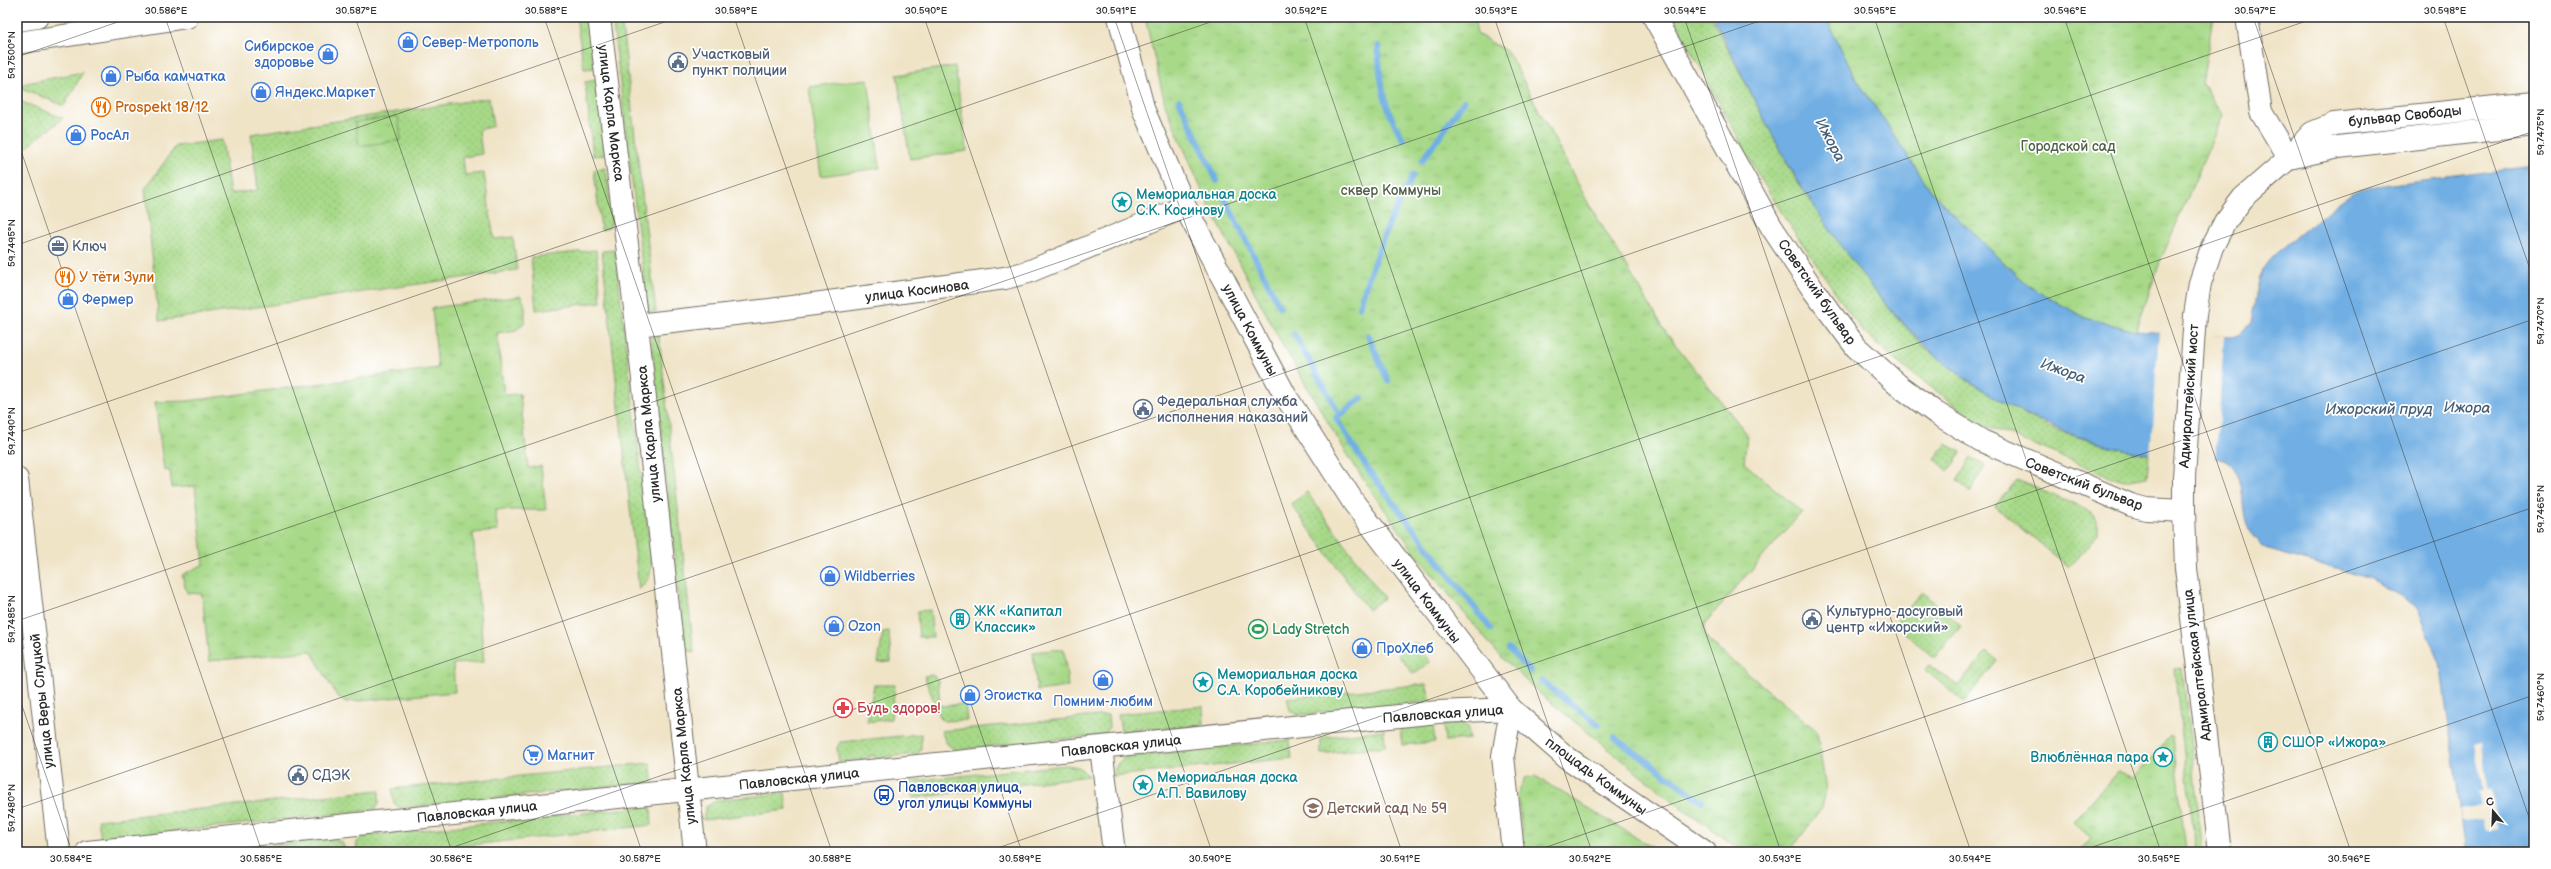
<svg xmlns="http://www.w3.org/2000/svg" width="2551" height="869" font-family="'Balsamiq Sans',sans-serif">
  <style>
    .grass { fill: url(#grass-dots); stroke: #69825a }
    .park { fill: url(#park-tufts); stroke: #69825a }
    .pitch { fill: #a7d988; stroke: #69825a }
    .water { fill: #70aee3; stroke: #4e6c87 }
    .pier { fill: #f0e4c7 }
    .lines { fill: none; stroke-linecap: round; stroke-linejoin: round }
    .stream { stroke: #70aee3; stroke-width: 6 }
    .street-casing { stroke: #706c62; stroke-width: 24 }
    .secondary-casing { stroke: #706c62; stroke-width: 24 }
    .street { stroke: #fff; stroke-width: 22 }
    .secondary { stroke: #fff; stroke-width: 22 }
    .ticks { fill: none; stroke: #2b2b2b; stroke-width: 1; stroke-opacity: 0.45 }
    .labels { text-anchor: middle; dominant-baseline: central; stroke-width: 3.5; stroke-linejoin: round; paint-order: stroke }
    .shop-label { font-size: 14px; fill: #366cbe; stroke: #fff; text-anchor: start }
    .service-label { font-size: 14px; fill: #4e5e75; stroke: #fff; text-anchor: start }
    .food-label { font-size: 14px; fill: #c56008; stroke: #fff; text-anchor: start }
    .street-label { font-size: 14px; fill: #2b2b2b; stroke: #fff }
    .park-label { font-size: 14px; fill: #505f47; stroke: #fff }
    .culture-label { font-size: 14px; fill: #0d838f; stroke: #fff; text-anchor: start }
    .leisure-label { font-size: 14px; fill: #27864d; stroke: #fff; text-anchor: start }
    .health-label { font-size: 14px; fill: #be3a42; stroke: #fff; text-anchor: start }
    .transit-label { font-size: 14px; fill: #164399; stroke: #fff; text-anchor: start }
    .education-label { font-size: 14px; fill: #785e54; stroke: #fff; text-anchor: start }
    .water-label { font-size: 15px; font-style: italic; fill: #475f75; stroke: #fff }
    .neatline { fill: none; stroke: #2b2b2b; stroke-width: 1.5 }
    .ticks-label { font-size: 10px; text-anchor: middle; fill: #2b2b2b }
  </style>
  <defs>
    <pattern id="grass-dots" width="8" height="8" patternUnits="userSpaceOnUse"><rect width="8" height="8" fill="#a7d988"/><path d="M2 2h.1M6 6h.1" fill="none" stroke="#90ba76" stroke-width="1.8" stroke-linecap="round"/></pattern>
    <pattern id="park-tufts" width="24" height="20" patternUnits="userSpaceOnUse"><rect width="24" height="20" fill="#a7d988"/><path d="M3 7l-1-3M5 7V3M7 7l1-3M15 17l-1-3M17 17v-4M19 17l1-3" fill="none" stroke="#90ba76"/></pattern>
  </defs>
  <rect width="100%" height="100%" fill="#fff"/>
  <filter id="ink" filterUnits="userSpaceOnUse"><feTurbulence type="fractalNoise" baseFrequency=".025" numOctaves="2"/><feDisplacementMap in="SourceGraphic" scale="8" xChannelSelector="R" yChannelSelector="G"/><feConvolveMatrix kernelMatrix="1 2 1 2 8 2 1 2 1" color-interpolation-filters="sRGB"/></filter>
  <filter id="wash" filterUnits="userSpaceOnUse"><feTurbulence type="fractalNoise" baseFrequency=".012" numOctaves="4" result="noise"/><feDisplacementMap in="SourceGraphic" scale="16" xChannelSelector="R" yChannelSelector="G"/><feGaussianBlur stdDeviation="0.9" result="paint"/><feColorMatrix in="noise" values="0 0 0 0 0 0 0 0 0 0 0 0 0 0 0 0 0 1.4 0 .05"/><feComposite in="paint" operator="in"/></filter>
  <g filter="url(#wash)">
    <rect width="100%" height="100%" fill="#f0e4c7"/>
    <!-- grass -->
    <path class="grass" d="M576,17h12l7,51 -11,1z
      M612,17h9l35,295 -8,1z
      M1673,17h38l84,161 89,125 38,42 52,40 74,42 45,15 56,13 -2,22 -23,4 -10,-3 -134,-55 -75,-55 -44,-38 -76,-112 -26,-42z
      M83,72l-19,34 -47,-20v-1z
      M597,80l8,75 -12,1 -8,-74z
      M489,98l4,28 -14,4 3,24 -19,3 2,18 19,-2 10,66 19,-2 4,33 -358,51 -14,-132 31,-43 46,-6 8,54 28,-4 -7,-56z
      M17,100l46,18 -37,30 -9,2z
      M606,168l6,52 -3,8 -8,2 -7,-60z
      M596,250l5,52 -65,8 -5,-53z
      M615,250l37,315 -3,13 -10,12 -37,-339z
      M659,336l35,317 -8,-4 -2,-5 -33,-306z
      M1946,444l16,8 -14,19 -13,-12z
      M1971,457l14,9 -15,27 -13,-13z
      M2017,480l75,32 6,13v9l-29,33 -74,-61z
      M1307,492l77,106 -16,12 -77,-106z
      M1922,592l39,34 -27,32 -39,-34z
      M930,610l3,27h-14l-2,-26z
      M889,631l2,31 -13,1 5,-31z
      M1415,642l15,20 -17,12 -15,-20z
      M1986,652l11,9 -33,41 -39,-32 5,-5 28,21z
      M2182,668l21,184h-7l-22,-183z
      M933,675l5,5 2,26 25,-2 2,16 -23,1 -3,-2 -17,-43z
      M1426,684l5,17 -133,14 -8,-5 -3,-12z
      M874,685h21l-4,34 -24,3z
      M1203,706l1,19 -57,5v-3l-14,2v3h-7l-5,-2 -3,-16z
      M1108,715l1,12 -6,8 -148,15 -8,-6 -6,-13z
      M1459,723l9,2 1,14 -24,2 -2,-16z
      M1433,725l2,17 -33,3 -2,-17z
      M1384,730l1,16 -64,8v-14l4,-3z
      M921,734v15l-3,5 -42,4 -1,-2h-6v3l-30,3 -2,-14 3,-6z
      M1290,740l2,18 -179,18c2,-9 4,-14 13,-19z
      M650,763l3,19 -254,26 -5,-5 -2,-14z
      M1066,765l13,2 9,9 -175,22 -2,-17z
      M379,790v13l-4,7 -274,29 -3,-19z
      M785,793l2,17 -84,10 3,-13 11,-7z
      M651,806l1,19 -243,27h-53l1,-10 6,-6z
      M334,839l8,3 4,10h-140z"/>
    <!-- park -->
    <path class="park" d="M1145,17h329l3,17 31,18 79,149 80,133 80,100 -3,29 58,49 -98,112v8l4,8 109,91 9,59 -4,18 -33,44h-46l-70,-51 -135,-109 -40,-38 -80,-97 -57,-81 -25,-40 -54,-92 -76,-144 -41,-96z
      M1826,17h387l-11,67 21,31 -63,147 -24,69 -51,-13 -58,-33 -93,-90 -81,-121z
      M955,66l12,85 -57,8 -13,-84z
      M398,116l3,24 -42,6 -4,-24z
      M521,296l4,10v16l-9,8 -19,3 7,62 16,-1 8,74 13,-2 5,44h-51l3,21 -25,2 11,129 -31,2 2,28 -109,10 -9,-6 -26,-45 -102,10 -7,-67 -15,-1 -5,-18 22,-11 -9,-78 -23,2 -2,-17 -6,-1 -9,-68 33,-1 250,-33 -6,-60z
      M1064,649l4,38 -31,4 -4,-39z
      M2170,736l3,2 13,114h-107l12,-14 -18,-16 45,-51 16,7z
      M1535,776l125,76h-135l-8,-57 8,-17z"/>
    <!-- pitch -->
    <path class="pitch" d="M868,79l12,89 -59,8 -12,-89z"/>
    <!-- water -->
    <path class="water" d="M1713,17h113l27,57 81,121 93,90 58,33 51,13 97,6 8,-3 10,-12 8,-42 4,-10 10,-14 66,-54 15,-10 22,-6 158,-20v686h-68l-26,-190 -22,-52 -14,-13 -33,-18 -106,-30c-7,-8 -15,-14 -18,-24 -8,-24 1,-62 -31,-67 -29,-2 -60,-2 -89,-8 -65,-13 -147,-54 -196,-99 -50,-46 -99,-114 -134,-172 -31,-52 -56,-108 -84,-162z"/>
    <!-- pier -->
    <path class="pier" d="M2159,331l65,5 -8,124 -66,-4z
      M2482,742l5,48h5l5,38 -12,3 -3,-12 -20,2 -2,-12 21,-3 -3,-14 5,-1 -9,-47z"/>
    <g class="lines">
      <!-- stream -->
      <path class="stream" d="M1378,46c2,37 5,61 25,93
        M1179,100l38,81
        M1422,161l42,-60
        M1223,195l57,112
        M1359,307c14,-46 31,-90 54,-132
        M1294,334l46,81
        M1368,335l20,46
        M1362,398l-26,20 33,53 122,158
        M1509,649l21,22
        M1541,681l58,44
        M1614,737l88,64"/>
    </g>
  </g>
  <g filter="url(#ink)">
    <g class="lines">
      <defs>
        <path id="street" d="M599,17l38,308 58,527
          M1654,17l117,209 43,65 42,56 42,38 38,28 46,28 149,64 15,4 38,2
          M637,325l133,-15 235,-32 23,-6 157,-65
          M1101,748l13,104
          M87,852l1351,-140 73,-3 -8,47 10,96"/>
        <path id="secondary" d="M1119,17l25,94 41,96 100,188 69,108 157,206 55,48 139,95
          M2247,17l14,95 28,46
          M17,20l20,-3
          M17,43l170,-26
          M2289,158l49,-11 196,-22
          M17,479l42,373
          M2220,852l-34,-284 -2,-57v-34l11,-162 5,-32 12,-36 13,-25 18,-24 46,-40 23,-25 22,-9 200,-21"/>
      </defs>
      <!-- street casing -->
      <use href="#street" class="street-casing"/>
      <!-- secondary casing -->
      <use href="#secondary" class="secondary-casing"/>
      <!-- street -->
      <use href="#street" class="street"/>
      <!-- secondary -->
      <use href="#secondary" class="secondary"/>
    </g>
  </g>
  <!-- ticks -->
  <path class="ticks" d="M165,17l287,835M355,17l287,835M544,17l288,835M734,17l288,835M924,17l288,835M1114,17l288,835M1304,17l288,835M1494,17l287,835M1684,17l287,835M1874,17l287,835M2064,17l287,835M2253,17l281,815M2443,17l91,264M17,57l115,-40M17,139l245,713M17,245l662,-228M17,433l1208,-416M17,621l1754,-604M17,691l55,161M17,809l2301,-792M439,852l2095,-721M986,852l1548,-533M1532,852l1002,-345M2078,852l456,-157"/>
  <!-- icons -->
  <defs>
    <symbol id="shop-ring" viewBox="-11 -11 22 22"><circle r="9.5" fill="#fff" stroke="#3f7fe0" stroke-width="1.5"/><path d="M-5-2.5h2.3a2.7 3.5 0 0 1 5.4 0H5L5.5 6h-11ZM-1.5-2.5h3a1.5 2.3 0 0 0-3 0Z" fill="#3f7fe0"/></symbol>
    <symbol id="civic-ring" viewBox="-11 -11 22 22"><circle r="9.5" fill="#fff" stroke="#5c6f8a" stroke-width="1.5"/><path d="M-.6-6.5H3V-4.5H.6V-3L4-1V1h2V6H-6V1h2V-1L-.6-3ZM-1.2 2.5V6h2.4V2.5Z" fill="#5c6f8a"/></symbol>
    <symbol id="restaurant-ring" viewBox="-11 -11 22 22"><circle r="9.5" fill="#fff" stroke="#e8710a" stroke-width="1.5"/><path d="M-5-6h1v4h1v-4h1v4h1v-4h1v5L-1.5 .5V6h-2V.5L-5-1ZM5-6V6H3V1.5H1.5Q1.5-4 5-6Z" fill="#e8710a"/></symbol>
    <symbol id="sight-ring" viewBox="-11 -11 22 22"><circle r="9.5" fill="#fff" stroke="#0f9aa8" stroke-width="1.5"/><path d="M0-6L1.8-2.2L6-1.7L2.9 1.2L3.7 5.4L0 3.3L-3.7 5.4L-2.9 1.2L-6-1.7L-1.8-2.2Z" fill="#0f9aa8"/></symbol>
    <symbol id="office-ring" viewBox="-11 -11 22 22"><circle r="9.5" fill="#fff" stroke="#5c6f8a" stroke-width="1.5"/><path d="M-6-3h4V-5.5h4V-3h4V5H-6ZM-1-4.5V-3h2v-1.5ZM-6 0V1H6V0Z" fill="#5c6f8a"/></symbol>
    <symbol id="building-ring" viewBox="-11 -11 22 22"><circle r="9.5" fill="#fff" stroke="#0f9aa8" stroke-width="1.5"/><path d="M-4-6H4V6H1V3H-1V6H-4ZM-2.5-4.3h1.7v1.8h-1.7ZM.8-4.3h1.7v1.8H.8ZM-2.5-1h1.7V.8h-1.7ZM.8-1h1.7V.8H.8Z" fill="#0f9aa8"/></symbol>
    <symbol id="stadium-ring" viewBox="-11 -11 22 22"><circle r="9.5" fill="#fff" stroke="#2e9e5b" stroke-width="1.5"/><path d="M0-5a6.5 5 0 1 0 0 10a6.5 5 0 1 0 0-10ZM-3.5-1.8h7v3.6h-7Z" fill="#2e9e5b"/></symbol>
    <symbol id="pharmacy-ring" viewBox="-11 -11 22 22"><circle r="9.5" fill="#fff" stroke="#e0444e" stroke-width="1.5"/><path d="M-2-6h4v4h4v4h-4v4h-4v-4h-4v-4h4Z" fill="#e0444e"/></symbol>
    <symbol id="supermarket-ring" viewBox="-11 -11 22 22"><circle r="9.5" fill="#fff" stroke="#3f7fe0" stroke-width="1.5"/><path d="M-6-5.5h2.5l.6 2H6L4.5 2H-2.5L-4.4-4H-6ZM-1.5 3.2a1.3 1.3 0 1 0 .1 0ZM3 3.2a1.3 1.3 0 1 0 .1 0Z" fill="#3f7fe0"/></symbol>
    <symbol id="bus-ring" viewBox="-11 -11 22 22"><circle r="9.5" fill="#fff" stroke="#1a4fb4" stroke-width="1.5"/><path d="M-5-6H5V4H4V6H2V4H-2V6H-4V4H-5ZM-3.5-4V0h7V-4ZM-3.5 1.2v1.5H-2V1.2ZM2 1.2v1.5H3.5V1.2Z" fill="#1a4fb4"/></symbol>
    <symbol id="school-ring" viewBox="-11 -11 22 22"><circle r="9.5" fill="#fff" stroke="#8d6e63" stroke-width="1.5"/><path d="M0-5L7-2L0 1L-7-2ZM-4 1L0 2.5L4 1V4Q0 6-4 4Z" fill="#8d6e63"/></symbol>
  </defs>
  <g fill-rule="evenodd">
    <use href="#shop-ring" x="397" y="31" width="22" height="22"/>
    <use href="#shop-ring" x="317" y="43" width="22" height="22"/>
    <use href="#civic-ring" x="667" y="51" width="22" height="22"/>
    <use href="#shop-ring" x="100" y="65" width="22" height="22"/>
    <use href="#shop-ring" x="250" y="81" width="22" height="22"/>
    <use href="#restaurant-ring" x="90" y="96" width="22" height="22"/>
    <use href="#shop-ring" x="65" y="124" width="22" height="22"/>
    <use href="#sight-ring" x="1111" y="191" width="22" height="22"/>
    <use href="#office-ring" x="47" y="235" width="22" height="22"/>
    <use href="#restaurant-ring" x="54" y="266" width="22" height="22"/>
    <use href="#shop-ring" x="57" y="288" width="22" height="22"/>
    <use href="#civic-ring" x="1132" y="398" width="22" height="22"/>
    <use href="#shop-ring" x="819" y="565" width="22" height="22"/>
    <use href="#building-ring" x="949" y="608" width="22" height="22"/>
    <use href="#civic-ring" x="1801" y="608" width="22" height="22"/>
    <use href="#shop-ring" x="823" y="615" width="22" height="22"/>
    <use href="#stadium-ring" x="1247" y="618" width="22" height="22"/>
    <use href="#shop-ring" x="1351" y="637" width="22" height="22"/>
    <use href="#shop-ring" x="1092" y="669" width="22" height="22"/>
    <use href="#sight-ring" x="1192" y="671" width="22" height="22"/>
    <use href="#shop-ring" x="959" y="684" width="22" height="22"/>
    <use href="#pharmacy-ring" x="832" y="697" width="22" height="22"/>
    <use href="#building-ring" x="2257" y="731" width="22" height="22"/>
    <use href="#supermarket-ring" x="522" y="744" width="22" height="22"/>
    <use href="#sight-ring" x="2152" y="746" width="22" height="22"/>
    <use href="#civic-ring" x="287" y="764" width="22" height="22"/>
    <use href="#sight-ring" x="1132" y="774" width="22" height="22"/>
    <use href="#bus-ring" x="873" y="784" width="22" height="22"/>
    <use href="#school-ring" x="1302" y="797" width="22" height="22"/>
  </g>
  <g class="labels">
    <!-- shop labels -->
    <g class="shop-label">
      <text x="422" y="42">Север-Метрополь</text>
      <text x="314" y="46" text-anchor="end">Сибирское<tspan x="314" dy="16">здоровье</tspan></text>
      <text x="125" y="76">Рыба камчатка</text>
      <text x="275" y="92">Яндекс.Маркет</text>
      <text x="90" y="135">РосАл</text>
      <text x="82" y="299">Фермер</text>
      <text x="844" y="576">Wildberries</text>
      <text x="848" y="626">Ozon</text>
      <text x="1376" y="648">ПроХлеб</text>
      <text x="984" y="695">Эгоистка</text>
      <text x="1103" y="701" text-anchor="middle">Помним-любим</text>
      <text x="547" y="755">Магнит</text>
    </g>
    <!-- service labels -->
    <g class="service-label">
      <text x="692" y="54">Участковый<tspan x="692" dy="16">пункт полиции</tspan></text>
      <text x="72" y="246">Ключ</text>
      <text x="1157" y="401">Федеральная служба<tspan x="1157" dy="16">исполнения наказаний</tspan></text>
      <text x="1826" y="611">Культурно-досуговый<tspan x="1826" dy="16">центр «Ижорский»</tspan></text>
      <text x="312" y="775">СДЭК</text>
    </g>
    <!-- food labels -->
    <g class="food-label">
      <text x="115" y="107">Prospekt 18/12</text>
      <text x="79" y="277">У тёти Зули</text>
    </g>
    <!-- street labels -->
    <g class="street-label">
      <text transform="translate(611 113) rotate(83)">улица Карла Маркса</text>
      <text transform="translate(2405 116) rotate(-6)">бульвар Свободы</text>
      <text transform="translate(917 291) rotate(-7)">улица Косинова</text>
      <text transform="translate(1817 292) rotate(55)">Советский бульвар</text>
      <text transform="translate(1250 330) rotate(62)">улица Коммуны</text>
      <text transform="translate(2189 396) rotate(-86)">Адмиралтейский мост</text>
      <text transform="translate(649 434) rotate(-96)">улица Карла Маркса</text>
      <text transform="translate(2084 484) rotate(21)">Советский бульвар</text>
      <text transform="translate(1427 601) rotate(53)">улица Коммуны</text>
      <text transform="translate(2197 665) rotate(-97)">Адмиралтейская улица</text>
      <text transform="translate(42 701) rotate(-96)">улица Веры Слуцкой</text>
      <text transform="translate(1443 714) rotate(-4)">Павловская улица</text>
      <text transform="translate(1121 746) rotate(-6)">Павловская улица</text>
      <text transform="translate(684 756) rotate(-96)">улица Карла Маркса</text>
      <text transform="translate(1596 776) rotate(36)">площадь Коммуны</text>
      <text transform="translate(799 779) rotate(-6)">Павловская улица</text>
      <text transform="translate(477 812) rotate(-6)">Павловская улица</text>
    </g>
    <!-- park labels -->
    <g class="park-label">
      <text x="2068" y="146">Городской сад</text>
      <text x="1391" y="190">сквер Коммуны</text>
    </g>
    <!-- culture labels -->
    <g class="culture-label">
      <text x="1136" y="194">Мемориальная доска<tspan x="1136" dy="16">С.К. Косинову</tspan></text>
      <text x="974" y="611">ЖК «Капитал<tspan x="974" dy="16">Классик»</tspan></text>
      <text x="1217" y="674">Мемориальная доска<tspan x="1217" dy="16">С.А. Коробейникову</tspan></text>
      <text x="2282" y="742">СШОР «Ижора»</text>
      <text x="2149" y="757" text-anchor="end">Влюблённая пара</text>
      <text x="1157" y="777">Мемориальная доска<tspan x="1157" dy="16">А.П. Вавилову</tspan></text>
    </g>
    <!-- leisure labels -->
    <g class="leisure-label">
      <text x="1272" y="629">Lady Stretch</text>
    </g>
    <!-- health labels -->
    <g class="health-label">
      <text x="857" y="708">Будь здоров!</text>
    </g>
    <!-- transit labels -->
    <g class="transit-label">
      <text x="898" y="787">Павловская улица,<tspan x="898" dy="16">угол улицы Коммуны</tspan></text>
    </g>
    <!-- education labels -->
    <g class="education-label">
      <text x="1327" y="808">Детский сад № 59</text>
    </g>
    <!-- water labels -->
    <g class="water-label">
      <text transform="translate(1830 140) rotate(62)">Ижора</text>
      <text transform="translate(2063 371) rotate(20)">Ижора</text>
      <text transform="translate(2467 408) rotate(1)">Ижора</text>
      <text x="2379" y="409">Ижорский пруд</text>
    </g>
  </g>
  <!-- margin -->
  <rect width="2551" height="869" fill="none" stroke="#fff" stroke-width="44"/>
  <!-- north arrow -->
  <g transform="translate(2493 811) rotate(341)" stroke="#ffffff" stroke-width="3" paint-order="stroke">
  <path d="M0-3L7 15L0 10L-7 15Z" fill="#2b2b2b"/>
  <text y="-6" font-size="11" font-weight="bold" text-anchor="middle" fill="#2b2b2b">С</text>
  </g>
  <rect x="22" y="22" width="2507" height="825" class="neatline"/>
  <g class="ticks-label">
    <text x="166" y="14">30.586°E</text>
    <text x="356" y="14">30.587°E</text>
    <text x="546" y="14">30.588°E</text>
    <text x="736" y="14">30.589°E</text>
    <text x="926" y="14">30.590°E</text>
    <text x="1116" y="14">30.591°E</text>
    <text x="1306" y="14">30.592°E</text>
    <text x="1496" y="14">30.593°E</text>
    <text x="1685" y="14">30.594°E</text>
    <text x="1875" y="14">30.595°E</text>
    <text x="2065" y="14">30.596°E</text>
    <text x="2255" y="14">30.597°E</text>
    <text x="2445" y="14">30.598°E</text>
    <text transform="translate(11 55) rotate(-90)" y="4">59.7500°N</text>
    <text transform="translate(2540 132) rotate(-90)" y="4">59.7475°N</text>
    <text transform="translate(11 243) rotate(-90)" y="4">59.7495°N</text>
    <text transform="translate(2540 321) rotate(-90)" y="4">59.7470°N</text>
    <text transform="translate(11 431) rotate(-90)" y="4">59.7490°N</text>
    <text transform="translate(2540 509) rotate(-90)" y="4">59.7465°N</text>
    <text transform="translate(11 619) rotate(-90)" y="4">59.7485°N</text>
    <text transform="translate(2540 697) rotate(-90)" y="4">59.7460°N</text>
    <text transform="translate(11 808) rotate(-90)" y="4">59.7480°N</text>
    <text x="71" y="862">30.584°E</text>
    <text x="261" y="862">30.585°E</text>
    <text x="451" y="862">30.586°E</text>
    <text x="640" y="862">30.587°E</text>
    <text x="830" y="862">30.588°E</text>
    <text x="1020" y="862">30.589°E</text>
    <text x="1210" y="862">30.590°E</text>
    <text x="1400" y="862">30.591°E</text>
    <text x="1590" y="862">30.592°E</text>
    <text x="1780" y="862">30.593°E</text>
    <text x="1970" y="862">30.594°E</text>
    <text x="2159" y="862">30.595°E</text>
    <text x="2349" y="862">30.596°E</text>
  </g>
</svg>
